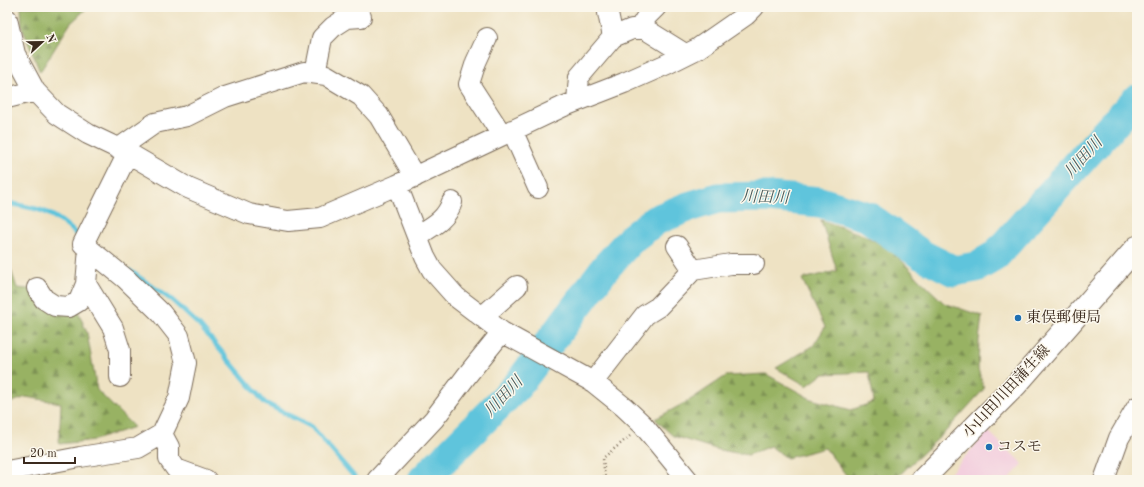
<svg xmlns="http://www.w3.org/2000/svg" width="1144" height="487" font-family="'Old Standard TT','Noto Serif JP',serif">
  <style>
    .built { fill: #f3cfde }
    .forest { fill: url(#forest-firs); stroke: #6a6e41 }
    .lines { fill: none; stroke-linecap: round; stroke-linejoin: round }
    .stream { stroke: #5fc4dc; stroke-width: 5 }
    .river { stroke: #5fc4dc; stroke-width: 31 }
    .street-casing { stroke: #7a6a58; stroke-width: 22 }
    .secondary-casing { stroke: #7a6a58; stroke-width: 24 }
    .path { stroke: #7a6a58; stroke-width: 2.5; stroke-dasharray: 1 3; stroke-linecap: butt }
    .street { stroke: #fff; stroke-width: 20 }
    .secondary { stroke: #fff; stroke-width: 22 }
    .poi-dot { fill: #1f6fb2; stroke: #fbf7ec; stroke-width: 1.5 }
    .labels { text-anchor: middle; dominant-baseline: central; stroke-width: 3; stroke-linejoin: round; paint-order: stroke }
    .poi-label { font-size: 15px; fill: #3b2a1e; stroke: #fbf7ec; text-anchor: start }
    .street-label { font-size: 15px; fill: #3b2a1e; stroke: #fbf7ec }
    .water-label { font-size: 16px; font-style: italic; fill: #465857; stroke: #fbf7ec }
  </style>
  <defs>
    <pattern id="forest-firs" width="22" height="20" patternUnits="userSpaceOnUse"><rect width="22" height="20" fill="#98b264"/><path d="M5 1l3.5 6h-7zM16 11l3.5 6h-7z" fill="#7d9152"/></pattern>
  </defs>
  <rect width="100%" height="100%" fill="#fbf7ec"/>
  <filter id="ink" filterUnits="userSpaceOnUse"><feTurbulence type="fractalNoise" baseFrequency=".025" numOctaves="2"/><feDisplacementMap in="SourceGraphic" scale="8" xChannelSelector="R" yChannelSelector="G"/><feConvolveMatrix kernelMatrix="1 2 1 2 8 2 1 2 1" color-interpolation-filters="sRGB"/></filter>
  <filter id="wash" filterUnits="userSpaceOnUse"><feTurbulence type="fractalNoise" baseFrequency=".012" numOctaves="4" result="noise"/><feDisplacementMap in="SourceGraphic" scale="16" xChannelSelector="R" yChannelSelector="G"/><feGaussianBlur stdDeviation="0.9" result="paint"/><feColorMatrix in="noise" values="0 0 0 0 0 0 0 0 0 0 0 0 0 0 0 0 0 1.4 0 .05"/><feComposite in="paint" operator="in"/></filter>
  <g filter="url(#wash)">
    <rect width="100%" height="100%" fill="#eee2c3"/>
    <!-- built -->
    <path class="built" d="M988,431l35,33 -15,16h-64z"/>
    <!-- forest -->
    <path class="forest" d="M21,7h67l-18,17 -30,48 -18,-45z
      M821,220l42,15 28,14 28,30 25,24 38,13 -3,24 -1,29 6,20 -38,42 -52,49h-44l-25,-32 -38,10 -17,-12 -22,9 -29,-5 -46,-14 -18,-17 35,-19 36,-24 40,-2 45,25 40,11 23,-8 -5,-30 -46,2 -16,12 -31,-18 37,-22 12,-19 -23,-48 35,-8z
      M7,258l10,30 35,3 21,8 14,34 10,57 37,37 -39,13 -36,4 2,-41 -35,-6 -19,7z"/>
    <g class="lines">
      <!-- stream -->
      <path class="stream" d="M7,203c33,6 44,7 69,31
        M130,271l42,29 27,25 66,78 47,24 45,53"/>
      <!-- river -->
      <path class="river" d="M423,480l94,-94 89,-119 26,-29 24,-18 32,-13 30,-9 50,-1 52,5 48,15 54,38 32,16 22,-4 19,-11 114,-127 28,-30"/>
    </g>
  </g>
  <g filter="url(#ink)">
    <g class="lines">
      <defs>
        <path id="street" d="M610,7l-2,6 5,24
          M7,19l8,35 20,37 22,23 31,20 40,19 60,35 61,26 39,7 32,-3 77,-33 165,-78 62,-24 43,-19 30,-15 49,-34 8,-8
          M639,29l8,-13 9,-9
          M487,38l-11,24 -7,22 33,51
          M315,73l7,-35 11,-11 14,-9 14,-1
          M7,98l28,-7
          M577,101l2,-24 34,-40 19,-8h13l40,25
          M512,130l26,58
          M118,149l37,-26 32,-7 38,-19 79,-25 22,3 35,21 18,20 36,61
          M397,185l28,72 7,13 24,27 46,35 91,50 31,25 19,18 45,55
          M417,236c16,-10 29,-16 35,-34
          M677,246l16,24
          M89,248l-3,36 27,44 7,22v27
          M37,288l7,11 11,7 14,1 10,-6 7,-17
          M482,317l35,-31
          M593,382l52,-67 13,-8 35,-37 38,-6h23
          M162,434l7,13v12l7,10 30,11
          M7,471l73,-14 58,-9 24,-14 17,-36 7,-35 -7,-27 -18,-23 -35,-34 -43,-35 45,-91
          M377,480l57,-61 34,-45 34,-42
          M1104,480l15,-42 18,-31"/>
        <path id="secondary" d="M922,480l94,-95 121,-138"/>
      </defs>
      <!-- street casing -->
      <use href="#street" class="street-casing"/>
      <!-- secondary casing -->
      <use href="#secondary" class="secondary-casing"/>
      <!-- path -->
      <path class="path" d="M605,480l-2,-22 27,-22"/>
      <!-- street -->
      <use href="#street" class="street"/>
      <!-- secondary -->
      <use href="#secondary" class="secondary"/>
    </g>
  </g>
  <!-- markers -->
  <g class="poi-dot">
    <circle cx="1018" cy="318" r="4"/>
    <circle cx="989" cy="447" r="4"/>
  </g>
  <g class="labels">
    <!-- poi labels -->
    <g class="poi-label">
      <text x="1026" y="318">東俣郵便局</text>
      <text x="997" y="447">コスモ</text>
    </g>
    <!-- street labels -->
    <g class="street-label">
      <text transform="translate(1007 392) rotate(-47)">小山田川田蒲生線</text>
    </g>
    <!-- water labels -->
    <g class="water-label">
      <text transform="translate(1084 158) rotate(-48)">川田川</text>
      <text transform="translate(765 198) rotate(2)">川田川</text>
      <text transform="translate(504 397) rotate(-47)">川田川</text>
    </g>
  </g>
  <!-- margin -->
  <rect width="1144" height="487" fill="none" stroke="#fbf7ec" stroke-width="24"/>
  <!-- north arrow -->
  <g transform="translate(42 42) rotate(68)" stroke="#fbf7ec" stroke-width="3" paint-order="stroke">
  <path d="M0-3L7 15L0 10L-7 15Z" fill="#3b2a1e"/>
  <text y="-6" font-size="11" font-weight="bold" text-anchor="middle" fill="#3b2a1e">N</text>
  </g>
  <!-- scale -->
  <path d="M24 457v6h51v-6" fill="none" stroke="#3b2a1e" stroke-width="2"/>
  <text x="30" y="457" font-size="12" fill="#3b2a1e" stroke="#fbf7ec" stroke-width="3" paint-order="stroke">20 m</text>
</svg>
